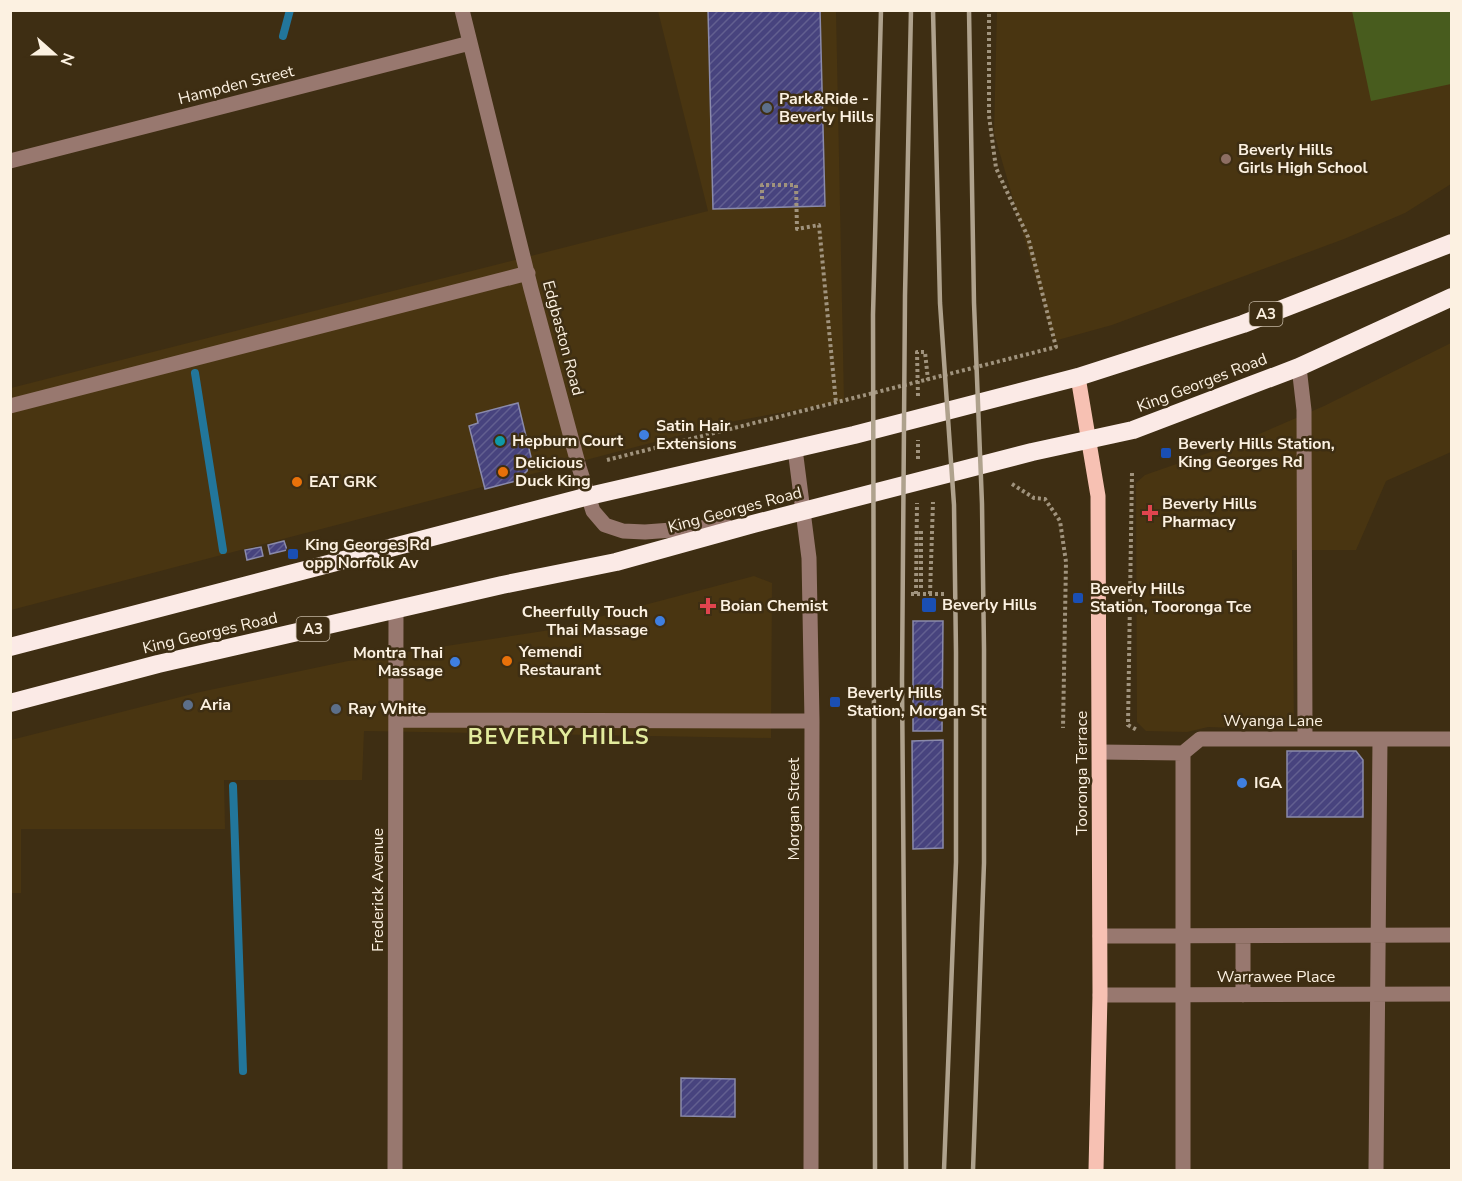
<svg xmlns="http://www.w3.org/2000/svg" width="1462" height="1181" font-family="'Nunito Sans',sans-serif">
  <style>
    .built { fill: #493511 }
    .grass { fill: #485c1e }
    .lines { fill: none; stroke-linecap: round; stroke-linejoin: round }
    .stream { stroke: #22769b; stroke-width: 8 }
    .building { fill: url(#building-hatch); stroke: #8a8aab; stroke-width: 1.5 }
    .path { stroke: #a0937d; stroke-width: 4; stroke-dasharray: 3 3; stroke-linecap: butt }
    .minor { stroke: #98786f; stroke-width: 15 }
    .major { stroke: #f7c1b3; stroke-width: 15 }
    .highway { stroke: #fbeae6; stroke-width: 18 }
    .rail { stroke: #afa28d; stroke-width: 4.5 }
    .service-dot { fill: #5c6f8a; stroke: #3e2e13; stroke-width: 2 }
    .education-dot { fill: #8d6e63; stroke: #3e2e13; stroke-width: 2 }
    .shop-dot { fill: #3f7fe0; stroke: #3e2e13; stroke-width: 2 }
    .culture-dot { fill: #0f9aa8; stroke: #3e2e13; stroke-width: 2 }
    .transit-dot { fill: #1a4fb4; stroke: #3e2e13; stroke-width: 2 }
    .food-dot { fill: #e8710a; stroke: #3e2e13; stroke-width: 2 }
    .health-dot { fill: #e0444e; stroke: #3e2e13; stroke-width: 2 }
    .labels { text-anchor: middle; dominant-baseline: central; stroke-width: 5; stroke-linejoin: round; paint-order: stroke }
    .shield { fill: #3e2e13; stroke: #c3b6a3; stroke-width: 1.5 }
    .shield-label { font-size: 15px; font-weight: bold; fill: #fcf1e1 }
    .street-label { font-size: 16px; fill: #fcf1e1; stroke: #3e2e13 }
    .poi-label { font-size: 16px; font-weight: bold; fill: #fcf1e1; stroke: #3e2e13; text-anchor: start }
    .district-label { font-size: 22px; font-weight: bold; letter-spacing: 1.5px; fill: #e2eb9d; stroke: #3e2e13 }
  </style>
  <defs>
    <pattern id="building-hatch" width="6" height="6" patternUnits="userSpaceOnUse" patternTransform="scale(1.5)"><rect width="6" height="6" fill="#47437e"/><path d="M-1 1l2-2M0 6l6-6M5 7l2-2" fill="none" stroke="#625f90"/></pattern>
  </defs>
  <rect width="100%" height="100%" fill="#3e2e13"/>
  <!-- built -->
  <path class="built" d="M658,11h178l8,390 -109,20 -724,189v-222l697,-177z
    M997,11h454v173l-46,29 -61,26 -232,86 -58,16 -60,-208z
    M1451,343v109l-65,29 -30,69h-64l2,180 -86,-3 -21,5 -41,-1 -9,-9 -1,-239 9,-8 100,-35 79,-34z
    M754,576l18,7 -1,155 -407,-7 -2,49h-138l1,49h-204v64h-10v-153l189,-48 148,-31 202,-31z"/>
  <!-- grass -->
  <path class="grass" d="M1352,11h99v73l-80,17z"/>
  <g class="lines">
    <!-- stream -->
    <path class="stream" d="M283,36l7,-26
      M195,373l28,177
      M233,786l10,285"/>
  </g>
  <!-- building -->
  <path class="building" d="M708,10h112l5,196 -112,3z
    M518,403l13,54 -4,14 -11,10 -31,8 -16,-63 9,-3 -2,-9z
    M284,541l3,9 -17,4 -2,-9z
    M261,547l2,9 -16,4 -2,-10z
    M913,621h30l-1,110h-29z
    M943,740v108l-30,1 -1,-108z
    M1287,751h69l7,9v57h-76z
    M681,1078l54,1v38l-54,-1z"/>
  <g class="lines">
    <!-- path -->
    <path class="path" d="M762,199v-14h34l1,44 22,-4 17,178
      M918,396l-1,-44h8l3,28
      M918,459v-19
      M607,460l449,-113 -28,-110 -32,-69 -7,-52v-106
      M1132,473l-4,252 9,5
      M1012,484l22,14 11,1 15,22 6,41 -3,166
      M921,588v-59
      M911,594h36
      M916,594l1,-91
      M930,594l3,-92"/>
    <!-- minor -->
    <path class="minor" d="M462,10l69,279 48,178 14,44 12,14 18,6 22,1 81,-6
      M10,161l460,-118
      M1299,367l5,43 1,329
      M10,406l518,-133
      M795,449l14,109 3,163 -1,449
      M396,720l416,1
      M1100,752l83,1 17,-14h252
      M1183,753v417
      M1100,936l352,-1
      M1100,995l352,-1
      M1243,995v-59
      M395,1170l1,-560
      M1376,1170l4,-431"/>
    <!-- major -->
    <path class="major" d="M1078,377l20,119 2,499 -4,175"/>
    <!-- highway -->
    <path class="highway" d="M10,647l579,-151 265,-61 224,-58 165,-53 209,-81
      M10,703l148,-39 344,-79 114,-23 137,-38 279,-72 101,-22 166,-63 153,-70"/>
    <!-- rail -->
    <path class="rail" d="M933,10l7,293 14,202 2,147v210l-12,308
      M969,10l5,293 8,201 2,145v214l-11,307
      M875,1170l-2,-855 8,-305
      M906,1170l-4,-490 3,-384 6,-286"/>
  </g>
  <!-- markers -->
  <g class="service-dot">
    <circle cx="767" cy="108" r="6"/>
    <circle cx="188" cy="705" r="6"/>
    <circle cx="336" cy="709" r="6"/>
  </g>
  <circle class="education-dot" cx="1226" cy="159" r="6"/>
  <g class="shop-dot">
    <circle cx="644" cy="435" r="6"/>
    <circle cx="660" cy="621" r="6"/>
    <circle cx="455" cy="662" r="6"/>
    <circle cx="1242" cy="783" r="6"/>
  </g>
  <circle class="culture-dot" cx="500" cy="441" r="6"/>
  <g class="transit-dot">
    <rect x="1160" y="447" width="12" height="12" rx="3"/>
    <rect x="287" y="548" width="12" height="12" rx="3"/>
    <rect x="1072" y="592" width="12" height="12" rx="3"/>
    <rect x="921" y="597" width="16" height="16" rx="3"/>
    <rect x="829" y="696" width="12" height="12" rx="3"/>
  </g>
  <g class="food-dot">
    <circle cx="503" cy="472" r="6"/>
    <circle cx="297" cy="482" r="6"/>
    <circle cx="507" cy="661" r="6"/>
  </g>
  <g class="health-dot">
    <path d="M1147 504h6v6h6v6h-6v6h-6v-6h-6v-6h6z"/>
    <path d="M705 597h6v6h6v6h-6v6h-6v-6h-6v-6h6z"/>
  </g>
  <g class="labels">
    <!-- shield labels -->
    <g class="shield">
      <rect x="1249.5" y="302" width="33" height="24" rx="4.5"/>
      <rect x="296.5" y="617" width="33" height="24" rx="4.5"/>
    </g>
    <g class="shield-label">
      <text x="1266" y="314">A3</text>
      <text x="313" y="629">A3</text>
    </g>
    <!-- street labels -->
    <g class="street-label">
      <text transform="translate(236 85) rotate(-14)">Hampden Street</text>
      <text transform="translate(563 338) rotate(75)">Edgbaston Road</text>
      <text transform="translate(1202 383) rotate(-21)">King Georges Road</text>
      <text transform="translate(735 510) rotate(-15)">King Georges Road</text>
      <text transform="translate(210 633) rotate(-13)">King Georges Road</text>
      <text x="1273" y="721">Wyanga Lane</text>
      <text transform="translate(1082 773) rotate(-90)">Tooronga Terrace</text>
      <text transform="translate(794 809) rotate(-90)">Morgan Street</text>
      <text transform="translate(378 890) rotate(-90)">Frederick Avenue</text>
      <text x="1276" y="977">Warrawee Place</text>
    </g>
    <!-- poi labels -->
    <g class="poi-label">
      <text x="779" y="99">Park&amp;Ride -<tspan x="779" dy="18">Beverly Hills</tspan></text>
      <text x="1238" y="150">Beverly Hills<tspan x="1238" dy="18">Girls High School</tspan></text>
      <text x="656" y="426">Satin Hair<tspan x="656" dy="18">Extensions</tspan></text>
      <text x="512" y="441">Hepburn Court</text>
      <text x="1178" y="444">Beverly Hills Station,<tspan x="1178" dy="18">King Georges Rd</tspan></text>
      <text x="515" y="463">Delicious<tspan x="515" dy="18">Duck King</tspan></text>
      <text x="309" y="482">EAT GRK</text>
      <text x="1162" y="504">Beverly Hills<tspan x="1162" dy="18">Pharmacy</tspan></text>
      <text x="305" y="545">King Georges Rd<tspan x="305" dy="18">opp Norfolk Av</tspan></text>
      <text x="1090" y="589">Beverly Hills<tspan x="1090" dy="18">Station, Tooronga Tce</tspan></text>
      <text x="942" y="605">Beverly Hills</text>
      <text x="720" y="606">Boian Chemist</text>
      <text x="648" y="612" text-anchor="end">Cheerfully Touch<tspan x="648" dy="18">Thai Massage</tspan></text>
      <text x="519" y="652">Yemendi<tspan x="519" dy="18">Restaurant</tspan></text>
      <text x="443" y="653" text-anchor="end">Montra Thai<tspan x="443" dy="18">Massage</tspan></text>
      <text x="847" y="693">Beverly Hills<tspan x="847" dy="18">Station, Morgan St</tspan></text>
      <text x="200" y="705">Aria</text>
      <text x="348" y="709">Ray White</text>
      <text x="1254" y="783">IGA</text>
    </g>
    <!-- district labels -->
    <g class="district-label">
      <text x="559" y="737">BEVERLY HILLS</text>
    </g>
  </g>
  <!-- border -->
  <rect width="1462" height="1181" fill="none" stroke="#fcf1e1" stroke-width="24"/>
  <!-- north arrow -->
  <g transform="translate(54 54) rotate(111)" stroke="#3e2e13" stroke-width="4.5" paint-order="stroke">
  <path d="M0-4.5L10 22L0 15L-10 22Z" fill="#fcf1e1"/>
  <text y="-9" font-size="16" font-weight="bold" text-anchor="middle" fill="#fcf1e1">N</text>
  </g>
</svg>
